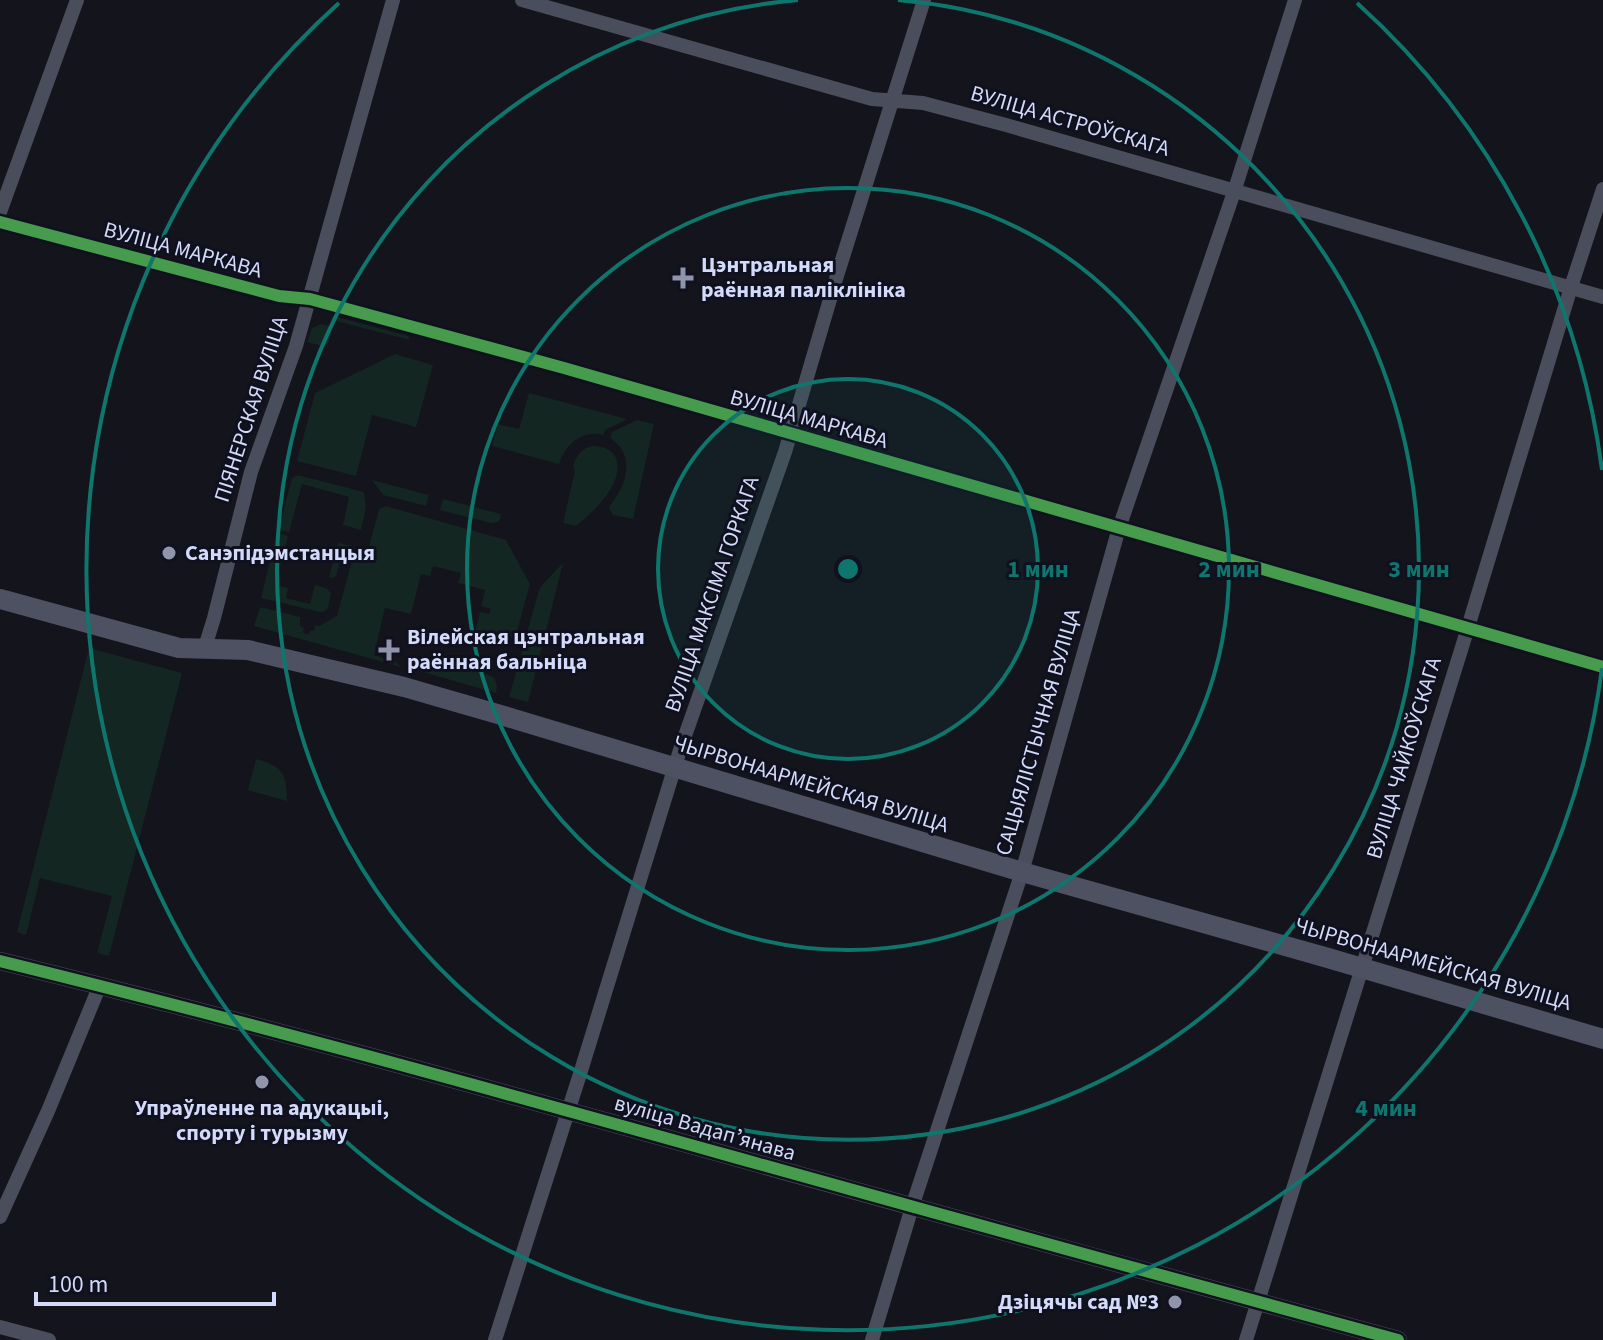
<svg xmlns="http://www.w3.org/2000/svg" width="1603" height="1340" font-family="'Source Sans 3',sans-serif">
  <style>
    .green { fill: #132621 }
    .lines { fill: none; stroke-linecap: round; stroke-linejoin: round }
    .minor { stroke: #4a4d5b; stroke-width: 14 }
    .tertiary { stroke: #4a4d5b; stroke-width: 18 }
    .secondary { stroke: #4d5162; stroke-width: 20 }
    .cycleway-casing { stroke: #10111f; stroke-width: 17 }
    .cycleway { stroke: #469c4c; stroke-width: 12 }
    .ring { fill: none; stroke: #0f766e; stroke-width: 4 }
    .poi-dot { fill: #9095ac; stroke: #10111f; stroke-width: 3 }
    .labels { text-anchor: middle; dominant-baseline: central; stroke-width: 6; stroke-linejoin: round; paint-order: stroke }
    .street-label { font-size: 22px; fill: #d3dafa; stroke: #10111f }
    .poi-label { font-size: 22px; font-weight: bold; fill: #d3dafa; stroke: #10111f; text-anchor: start }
    .centre { fill: #0f766e; stroke: #10111f; stroke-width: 4 }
    .ring-label { font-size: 24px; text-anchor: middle; font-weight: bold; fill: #0f766e; stroke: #10111f; stroke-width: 6; stroke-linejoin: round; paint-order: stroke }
  </style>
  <rect width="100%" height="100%" fill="#14141c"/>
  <!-- green -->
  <path class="green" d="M333,316l75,20 2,4 -78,-20 -1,-2z
    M321,324l12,3 -5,17 -6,2 -15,-4 5,-14z
    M395,354l38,11 -17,62 -44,-12 -16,61 -59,-15 18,-68z
    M529,393l98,26 -22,11 -2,5c-21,-6 -38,10 -44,29l-67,-18 6,-22 21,5z
    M637,420l17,4 -21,95 -20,-4 -4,-8c16,-20 29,-51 1,-69l2,-6z
    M593,446c8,0 17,2 22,10 12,26 -22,56 -39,70l-13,-3 12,-53 -2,-3c3,-11 8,-19 20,-21z
    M298,475l66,17 2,15 -5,23 -18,-5 6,-28 -47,-13 -13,48 -11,-2 14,-52z
    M372,480l57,15 -3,11 -43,-11z
    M443,499l58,15c-1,7 -2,9 -10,9l-51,-13z
    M386,506l120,34 24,44 -14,51 -14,6 -28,-7 6,-22 9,2 2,-5 -10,-3 4,-16 -27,-7 3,-10 -28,-7 -3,10 -9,-2 -10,40 -26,-6 -11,47 21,6 6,6 -147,-41 6,-19 40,10v9l4,2 -1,4 2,2h4l1,-3h4l1,-6 4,1 18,-10 14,-52 18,-17 10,-38z
    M277,533l11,3 -13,49 13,3 -2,10 24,6 5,-19 11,3 5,5 -3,15 -3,3 -5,1 -59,-14z
    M338,543l15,3 -12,11 -5,19 -3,2 -4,-1z
    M563,563l-35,139 -19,-5 30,-107 4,-6z
    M89,648l93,25 -73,283 -12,-3 15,-57 -72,-18 -14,57 -9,-3z
    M428,659l8,1 50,14 8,4 3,7 -1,8 -80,-23 2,-6z
    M256,759c26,7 31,14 31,42l-39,-11z"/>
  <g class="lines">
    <!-- minor -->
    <path class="minor" d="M522,0l350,99 51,4 83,22 597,172
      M0,212l77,-212
      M0,222l279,74 31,3 254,69 1039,299
      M205,647l9,-29 37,-146 45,-126 97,-346
      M0,1217l48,-106 52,-126
      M0,1327l49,13
      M495,1340l85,-266 100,-324 105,-298 51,-173 88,-279
      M872,1340l40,-133 110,-335 97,-344 115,-336 61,-192
      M1246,1340l216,-693 109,-360 32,-98"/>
    <!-- tertiary -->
    <path class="tertiary" d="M0,961c307,75 610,162 914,246 161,45 323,89 484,133"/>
    <!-- secondary -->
    <path class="secondary" d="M0,599l179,49 69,2 156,37 97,28 521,157 306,86 275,81"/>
    <defs>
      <path id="cycleway" d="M0,222l279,74 31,3 254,69 1039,299
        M0,961c307,75 610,162 914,246 161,45 323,89 484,133"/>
    </defs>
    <!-- cycleway casing -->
    <use href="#cycleway" class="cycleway-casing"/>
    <!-- cycleway -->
    <use href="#cycleway" class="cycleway"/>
  </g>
  <!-- distance rings -->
  <circle cx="848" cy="569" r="190" fill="#0f766e" fill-opacity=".12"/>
  <g class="ring">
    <circle cx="848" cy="569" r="190"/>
    <circle cx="848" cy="569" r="381"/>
    <path d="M898 0A571 571 0 1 1 798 0"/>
    <path d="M1602 668A761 761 0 1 1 339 3M1357 3A761 761 0 0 1 1602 470"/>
  </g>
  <!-- markers -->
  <g class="poi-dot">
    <path d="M679 266h8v8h8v8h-8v8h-8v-8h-8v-8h8z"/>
    <circle cx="169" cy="553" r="8"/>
    <path d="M385 638h8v8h8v8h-8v8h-8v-8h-8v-8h8z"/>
    <circle cx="262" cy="1082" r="8"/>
    <circle cx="1175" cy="1302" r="8"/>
  </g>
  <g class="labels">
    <!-- street labels -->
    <g class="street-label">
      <text transform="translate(1070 121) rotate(16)">ВУЛІЦА АСТРОЎСКАГА</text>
      <text transform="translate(183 250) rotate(15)">ВУЛІЦА МАРКАВА</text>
      <text transform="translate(251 409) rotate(-72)">ПІЯНЕРСКАЯ ВУЛІЦА</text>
      <text transform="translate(809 419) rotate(16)">ВУЛІЦА МАРКАВА</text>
      <text transform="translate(712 594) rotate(-71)">ВУЛІЦА МАКСІМА ГОРКАГА</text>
      <text transform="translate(1038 732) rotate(-74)">САЦЫЯЛІСТЫЧНАЯ ВУЛІЦА</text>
      <text transform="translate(1404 758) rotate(-73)">ВУЛІЦА ЧАЙКОЎСКАГА</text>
      <text transform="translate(811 784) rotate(17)">ЧЫРВОНААРМЕЙСКАЯ ВУЛІЦА</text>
      <text transform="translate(1433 964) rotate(16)">ЧЫРВОНААРМЕЙСКАЯ ВУЛІЦА</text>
      <text transform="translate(705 1128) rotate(16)">вуліца Вадапʼянава</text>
    </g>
    <!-- poi labels -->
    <g class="poi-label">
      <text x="701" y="265">Цэнтральная<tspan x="701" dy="25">раённая паліклініка</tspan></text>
      <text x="185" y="553">Санэпідэмстанцыя</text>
      <text x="407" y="637">Вілейская цэнтральная<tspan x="407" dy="25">раённая бальніца</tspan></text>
      <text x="262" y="1108" text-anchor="middle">Упраўленне па адукацыі,<tspan x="262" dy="25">спорту і турызму</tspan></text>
      <text x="1159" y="1302" text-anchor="end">Дзіцячы сад №3</text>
    </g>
  </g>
  <circle cx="848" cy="569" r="12" class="centre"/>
  <g class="ring-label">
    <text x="1038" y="577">1 мин</text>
    <text x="1229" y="577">2 мин</text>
    <text x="1419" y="577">3 мин</text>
    <text x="1386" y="1116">4 мин</text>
  </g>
  <!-- scale -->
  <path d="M36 1292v12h238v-12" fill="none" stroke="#d3dafa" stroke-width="4"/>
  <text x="48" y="1292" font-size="24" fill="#d3dafa" stroke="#10111f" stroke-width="6" paint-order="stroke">100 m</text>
</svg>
